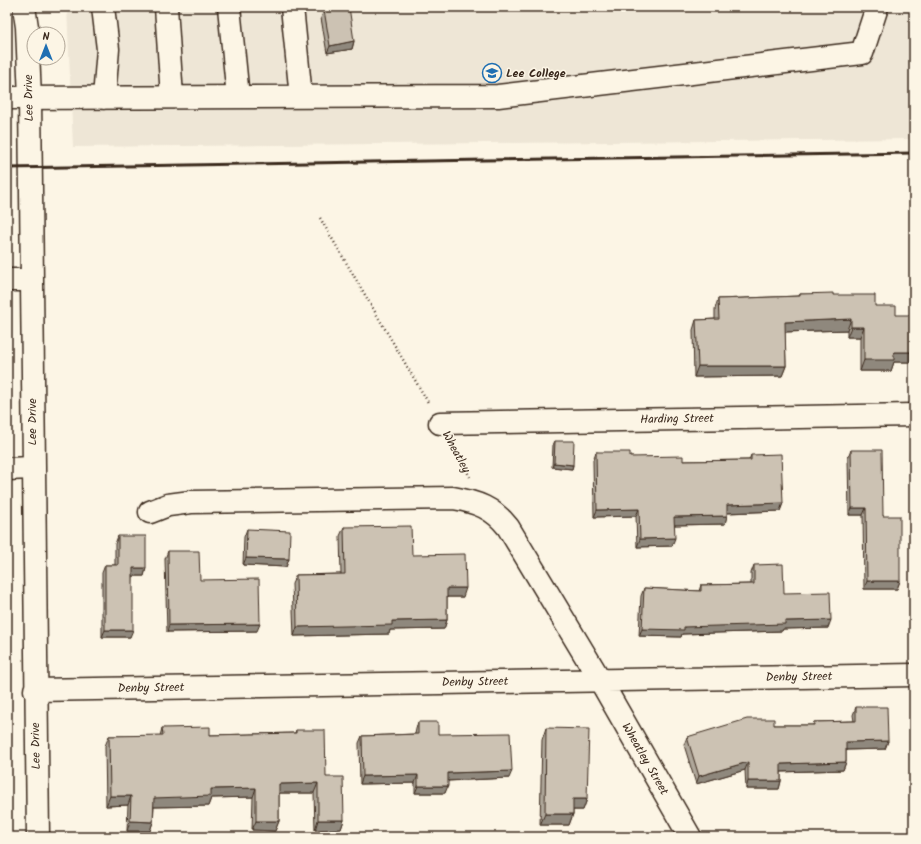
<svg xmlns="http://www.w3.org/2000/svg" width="921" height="844" font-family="Kalam,sans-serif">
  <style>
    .built { fill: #eee6d6 }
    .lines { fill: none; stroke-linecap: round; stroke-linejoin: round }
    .minor-casing { stroke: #3b2a1e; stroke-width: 25 }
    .major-casing { stroke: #3b2a1e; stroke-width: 25 }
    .path { stroke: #3b2a1e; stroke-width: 2.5; stroke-dasharray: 1 3; stroke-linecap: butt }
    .minor { stroke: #fcf5e5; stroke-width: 22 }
    .major { stroke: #fcf5e5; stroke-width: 22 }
    .rail { stroke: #3b2a1e; stroke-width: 3 }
    .wall { fill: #afa79a; stroke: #3b2a1e }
    .shaded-wall { fill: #8f887d; stroke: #3b2a1e }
    .building { fill: #ccc2b3; stroke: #3b2a1e }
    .labels { text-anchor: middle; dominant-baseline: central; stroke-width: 3; stroke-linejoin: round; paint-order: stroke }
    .poi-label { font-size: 12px; font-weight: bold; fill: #3b2a1e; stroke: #fcf5e5; text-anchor: start }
    .street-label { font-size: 12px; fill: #3b2a1e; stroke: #fcf5e5 }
  </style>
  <rect width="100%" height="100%" fill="#fcf5e5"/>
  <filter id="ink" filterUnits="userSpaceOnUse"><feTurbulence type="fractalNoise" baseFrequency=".025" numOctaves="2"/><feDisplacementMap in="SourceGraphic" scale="8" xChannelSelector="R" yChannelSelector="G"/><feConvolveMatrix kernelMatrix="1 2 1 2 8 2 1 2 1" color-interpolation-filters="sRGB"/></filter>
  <g filter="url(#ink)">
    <!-- built -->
    <path class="built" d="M67,7h847v132l-841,8z"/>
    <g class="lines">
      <defs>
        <path id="minor" d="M103,7l5,42 -4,49
          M166,7l6,90
          M229,7l9,90
          M292,7l9,90
          M7,98l491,-2 364,-43 15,-46
          M7,280h24
          M440,423l474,-8
          M7,469l26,-1
          M150,512l18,-7 23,-3 262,-4c24,4 40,10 55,29l92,153 90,157
          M35,690l879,-15"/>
        <path id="major" d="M24,7l3,20 3,71 8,739"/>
      </defs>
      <!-- minor casing -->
      <use href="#minor" class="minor-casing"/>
      <!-- major casing -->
      <use href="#major" class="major-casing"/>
      <!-- path -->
      <path class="path" d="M320,218l109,186
        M452,445l18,32"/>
      <!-- minor -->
      <use href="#minor" class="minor"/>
      <!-- major -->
      <use href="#major" class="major"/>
      <!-- rail -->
      <path class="rail" d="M7,168l907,-15"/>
    </g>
    <!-- wall -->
    <path class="wall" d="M324,10l30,31 -2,8 -25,4 -6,-35z
      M800,294l33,1 42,11 21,9 18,47h-20l-3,9h-31v-34h-13v-7l-62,2 1,34 -4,10 -88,1 -1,-47 3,-10 19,-1v-10l3,-10 81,-3z
      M555,441l18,24 -1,4 -20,-2 1,-22z
      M851,450l32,66 17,65 -3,8h-33l-1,-74h-14l-1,-57z
      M596,452l34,5 53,4 66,-1 2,-5 32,48 -3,8 -53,2 -2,11 -51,1 -2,21 -35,1 -1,-31 -42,1 -1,-57z
      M344,527l68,28 51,42h-16v23l-3,9 -54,1 -1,4 -95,2 -2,-52 4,-9 45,-1 -1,-38z
      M247,529l42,30 -3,8 -43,-2 1,-28z
      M118,536l28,32 -2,8h-11l-3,61h-28v-64l3,-8h10v-21z
      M168,551l32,29 57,51 -90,1 -2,-73z
      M754,565l30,28 44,35 -45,1 -1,2 -100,3 -1,3 -42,-1 2,-40 3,-8 55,3 2,-6 50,-1v-11z
      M856,707l32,34 -3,8 -39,1v12l-3,8 -62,2v9l-2,8h-33l-1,-19 -49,14 -12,-39 3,-8 87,-12h39l1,-3 40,-1 -1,-6z
      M418,722l20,12 71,44 -61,3 -3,12h-30v-10l-55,1 -1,-41 3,-7 53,-2 1,-5z
      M162,728l48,7 85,-2 1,-3 30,47 18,43 -3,9 -26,1 -1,-37h-35v28l-4,10 -23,-1 1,-33 -42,1 -3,8 -54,1 -1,15 -3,9h-23l1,-26 -22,1 -1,-60 4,-10h51z
      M546,728l41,71 -4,11h-10v4l-4,11h-29l2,-85z"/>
    <!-- shaded-wall -->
    <path class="shaded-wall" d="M354,41l-2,8 -25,4 3,-7z
      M851,319l-4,11 -66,2 4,-10z
      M851,327h13l-4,10h-13z
      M894,352h20v10h-20l-3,9h-31l4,-11z
      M698,366h88l-4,10 -88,1z
      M554,463l19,2 -1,4 -20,-2z
      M783,503l-3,8 -56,2 3,-8z
      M852,508h14l-3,7h-14z
      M639,509l-3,7 -42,1 3,-7z
      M727,516l-2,8 -54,1 3,-8z
      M675,538l-3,8 -35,1 3,-8z
      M246,558l43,1 -3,8 -43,-2z
      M133,568h13l-2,8h-14z
      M867,581h33l-3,8h-33z
      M447,588h19l-3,9h-20z
      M447,620l-3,9 -54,1 -1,4 -95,2 3,-9 95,-6z
      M831,620l-3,8 -45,1 -1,2 -100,3 -1,3 -42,-1 3,-7 143,-8z
      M260,624l-3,7 -90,1 2,-7z
      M105,630h28l-3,7h-28z
      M888,741l-3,8 -42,1 3,-8z
      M748,762l-3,8 -49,14 3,-8z
      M846,762l-3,8 -65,2 3,-8z
      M512,771l-3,7 -64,3 3,-8z
      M418,775l-3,8 -55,1 3,-8z
      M748,781h33l-2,8h-33z
      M318,783l-4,10h-38l3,-9z
      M418,786h30l-3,7h-30z
      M256,788l-3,9 -42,1 -3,8 -58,1 4,-9 57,-9z
      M110,796h21l-3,9 -22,1z
      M573,799h14l-4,11h-14z
      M545,814h28l-4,11h-29z
      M318,820h26l-3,9 -26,1z
      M130,821l23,1 -3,9h-23z
      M256,821h23l-4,10 -23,-1z"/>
    <!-- building -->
    <path class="building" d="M345,7h4l5,34 -24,5 -6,-36z
      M833,293v2h42v11h21v9h18v37h-20v8h-30v-33h-13v-8l-66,3 1,44h-88l-2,-46 23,-1 -1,-20 82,-3v-2z
      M555,441h19l-1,24 -19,-2z
      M851,450h31l1,66h17v65h-33l-1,-73h-14z
      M596,452h34v5l53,-1v5l68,-1v-5l30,-1 2,49 -56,2v11l-53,1 1,21 -35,1 -1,-30 -42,1z
      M411,526l1,29 53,-1 1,34h-19v32l-55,1v4l-95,2 -1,-52 49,-1 -1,-47z
      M247,529l43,2 -1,28 -43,-1z
      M118,536h28v32h-13v62h-28v-65h13z
      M168,551h31l1,29 59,-1 1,45 -91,1z
      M783,564l1,29 46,-1 1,28 -46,1v3l-101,3v3l-42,-1 2,-41 57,3v-6l53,-1v-19z
      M856,707h31l1,34 -42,1v20l-65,2v17h-33v-19l-49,14 -12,-39 60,-18h27v6h40v-3l42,-1z
      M418,722h20v12l72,-1 2,38 -64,2v13h-30v-11l-55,1 -1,-40 56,-2z
      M210,727v8l86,-2v-3h29l1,47h17l1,43h-26v-37l-39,1v37h-23v-33l-45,1v7l-57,2 -1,24 -23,-1 1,-25h-21l-1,-60 54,-1 -1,-7z
      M546,728l43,1 -2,70h-14v15h-28z"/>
  </g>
  <!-- icons -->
  <defs>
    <symbol id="university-ring" viewBox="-11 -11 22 22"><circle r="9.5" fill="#fcf5e5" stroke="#1f6fb2" stroke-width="1.5"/><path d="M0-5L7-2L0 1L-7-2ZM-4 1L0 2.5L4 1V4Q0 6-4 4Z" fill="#1f6fb2"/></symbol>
  </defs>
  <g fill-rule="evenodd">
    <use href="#university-ring" x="481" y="62" width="22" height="22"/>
  </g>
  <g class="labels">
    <!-- poi labels -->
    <g class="poi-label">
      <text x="506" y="73">Lee College</text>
    </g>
    <!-- street labels -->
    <g class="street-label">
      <text transform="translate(29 98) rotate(-91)">Lee Drive</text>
      <text transform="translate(677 419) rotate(-1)">Harding Street</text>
      <text transform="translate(32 422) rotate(-90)">Lee Drive</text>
      <text transform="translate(456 452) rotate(61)">Wheatley</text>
      <text transform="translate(799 677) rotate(-1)">Denby Street</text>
      <text transform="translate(475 682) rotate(-1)">Denby Street</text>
      <text transform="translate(151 688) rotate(-1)">Denby Street</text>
      <text transform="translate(36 746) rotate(-91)">Lee Drive</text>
      <text transform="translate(645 759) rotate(60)">Wheatley Street</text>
    </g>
  </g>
  <!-- margin -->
  <rect width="921" height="844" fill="none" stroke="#fcf5e5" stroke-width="24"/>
  <rect x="12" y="12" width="897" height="820" fill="none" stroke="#3b2a1e" stroke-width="1.5" filter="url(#ink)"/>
  <!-- north arrow -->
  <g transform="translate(46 46)"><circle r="19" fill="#fcf5e5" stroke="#afa495"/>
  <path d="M0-3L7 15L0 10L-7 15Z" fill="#1f6fb2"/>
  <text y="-6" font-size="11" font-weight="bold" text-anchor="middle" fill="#3b2a1e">N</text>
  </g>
</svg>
